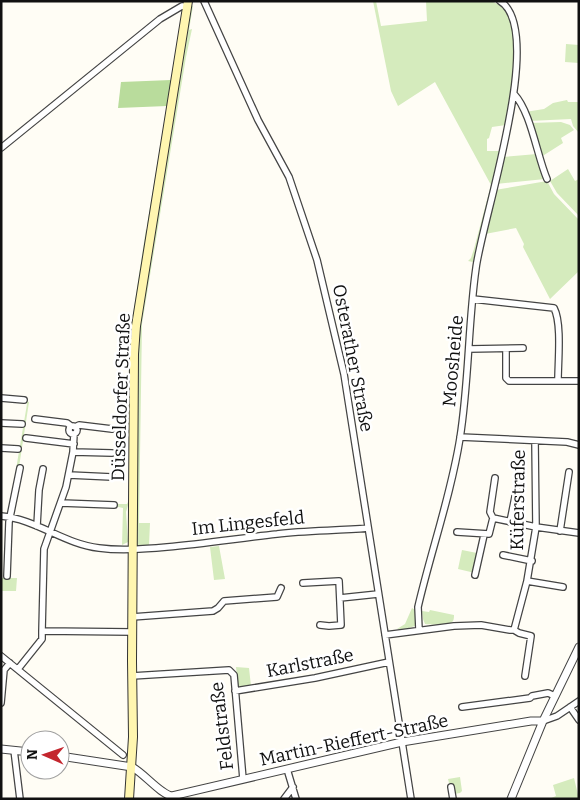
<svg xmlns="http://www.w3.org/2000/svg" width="580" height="800" font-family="Bitter,serif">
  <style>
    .green { fill: #d5ebbd }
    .forest { fill: #b9dc9c }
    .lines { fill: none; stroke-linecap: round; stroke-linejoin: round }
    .minor-casing { stroke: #444; stroke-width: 8 }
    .tertiary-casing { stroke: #444; stroke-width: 9 }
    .secondary-casing { stroke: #333; stroke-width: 10 }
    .minor { stroke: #fff; stroke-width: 5.5 }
    .tertiary { stroke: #fff; stroke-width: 7 }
    .secondary { stroke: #fff6b0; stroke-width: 8 }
    .labels { text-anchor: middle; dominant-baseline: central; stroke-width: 5; stroke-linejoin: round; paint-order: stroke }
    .street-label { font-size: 18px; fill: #111; stroke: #fff }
  </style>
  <rect width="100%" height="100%" fill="#fffdf5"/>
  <!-- green -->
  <path class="green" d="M373,1h3l5,25 46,-5 -1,-20 67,1c37,14 18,93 13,123l-14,2 -3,11 -2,1v12h13l-27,111 -5,-1 3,-3 3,-9 17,-64 -56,-103 -37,24 -7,-15z
    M190,4l3,2 -4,24 3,-1 -6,28 -44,267 -3,199h11l-1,22h-13l2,-214z
    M183,8l-34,216 -2,1 36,-216 -22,13 -160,129 160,-131z
    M566,44l13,1v18l-14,-1z
    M567,100l1,2h11v31l-6,-7 -2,-7 -42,2 -4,-9 19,-3 9,-6z
    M561,122l9,3 4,5 -13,8 2,5 -22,14 -11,-34z
    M537,154l8,25 -49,5 7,-27z
    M568,169l7,12 4,-2v37l-22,-23 -7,-12z
    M547,181l7,13 25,26v51l-29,28 -27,-52 1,-3 -8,-16 -31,6 10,-44z
    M146,229l2,2 -13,81 -6,190 -3,10 2,30 -6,3 1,-37 -9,-2v-2h13l2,-4 2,-173z
    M26,401l3,1 -10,65 -10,44 18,-107z
    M219,546l6,33 -11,1 -4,-33z
    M462,550l15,3 -1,4h2l-3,16 -17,-4z
    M1,578h16l-1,13h-15z
    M412,608l3,2v16l-13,4 -5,-1 8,-5z
    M430,610l24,5c0,3 0,6 -3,8 -4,2 -21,2 -26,1l-2,-5 -1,-8 7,1z
    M236,667l13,1 2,18 -11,1 -2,-2z
    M460,777l2,14 -2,2 -6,1 -4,-7 -2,-8z
    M574,778l5,21h-30l7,-3 -3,-11z"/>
  <!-- forest -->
  <path class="forest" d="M171,80l-4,26 -49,2 3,-26z"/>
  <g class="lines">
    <defs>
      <path id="minor" d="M204,1l54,119 31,57 28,83 27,114 67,425
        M514,94c17,18 23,62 33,85
        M1,148l159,-129 22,-13 5,1
        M473,299l81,9c8,15 4,54 4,72
        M469,349l54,-1
        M506,349v29l3,3h70
        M1,398l23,2
        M35,419l32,4 4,3
        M1,423l21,1
        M69 430a4 4 0 1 1 8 0a4 4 0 1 1-8 0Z
        M75,427l4,-2 33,4
        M74,434l-1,18 -7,35 -22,62 -2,82 90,1
        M460,437l107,5 12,3
        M26,438l48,6
        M1,448l17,1
        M73,452l39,1
        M69,475l43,2
        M495,478l-5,34 3,6 43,9 43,6
        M61,503l53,2
        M1,516c35,3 63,28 98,32 22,3 45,1 68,-1 37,-3 73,-9 110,-13 30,-4 60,-3 91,-6
        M510,522l8,-40
        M37,526l2,-36 4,-21
        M560,531l9,-59
        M457,532l32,2 4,-16
        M503,555l29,6
        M475,575l9,-40
        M7,576l2,-54 11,-54
        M527,581l36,6
        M303,583l36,-2 2,44 -12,1 -9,-1
        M340,598l38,-4
        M132,617l81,-6 5,-3 6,-7 53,-4 4,-9
        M419,630l-1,-23c13,-56 33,-112 42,-169 9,-56 8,-114 16,-170 6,-49 71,-238 24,-267
        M514,630l5,3 12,3 -6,40
        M385,635l69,-9 27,-1 29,5h4l13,-49 9,-54 -1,-86
        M1,656l122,99
        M18,669l24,-30v-8
        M132,676l97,-6 5,5 9,104
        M235,691l80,-13 74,-16
        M1,703l3,-33 6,-7
        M462,707l68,-9 2,-2 16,-3 7,3
        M570,707l9,13
        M543,721l14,-5 22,-15
        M14,750l6,49
        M287,769l9,30
        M451,787l2,12
        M284,799l9,-12"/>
      <path id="tertiary" d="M1,749l29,3
        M60,756l72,11c13,7 28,27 40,29l230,-54 129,-21h12
        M511,799l32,-78 36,-74"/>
      <path id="secondary" d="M129,799l4,-62 -1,-76 2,-307 2,-28 52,-325"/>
    </defs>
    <!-- minor casing -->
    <use href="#minor" class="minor-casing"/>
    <!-- tertiary casing -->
    <use href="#tertiary" class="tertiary-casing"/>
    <!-- secondary casing -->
    <use href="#secondary" class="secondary-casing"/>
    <!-- minor -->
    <use href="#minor" class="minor"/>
    <!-- tertiary -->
    <use href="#tertiary" class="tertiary"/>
    <!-- secondary -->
    <use href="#secondary" class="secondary"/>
  </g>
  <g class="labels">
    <!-- street labels -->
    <g class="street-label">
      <text transform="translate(353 358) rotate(79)">Osterather Straße</text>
      <text transform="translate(453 361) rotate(-85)">Moosheide</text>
      <text transform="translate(121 397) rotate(-88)">Düsseldorfer Straße</text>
      <text transform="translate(518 500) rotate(-89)">Küferstraße</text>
      <text transform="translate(248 523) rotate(-6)">Im Lingesfeld</text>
      <text transform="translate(310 663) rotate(-11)">Karlstraße</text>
      <text transform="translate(222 726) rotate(-97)">Feldstraße</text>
      <text transform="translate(354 740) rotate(-12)">Martin-Rieffert-Straße</text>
    </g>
  </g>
  <!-- border -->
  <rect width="580" height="800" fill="none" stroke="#111111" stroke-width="5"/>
  <!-- north arrow -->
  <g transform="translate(45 755) rotate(272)"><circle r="24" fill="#ffffff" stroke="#a0a0a0"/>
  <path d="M0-4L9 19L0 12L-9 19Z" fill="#c4262e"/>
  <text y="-8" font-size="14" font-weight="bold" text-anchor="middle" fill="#111111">N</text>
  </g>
</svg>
